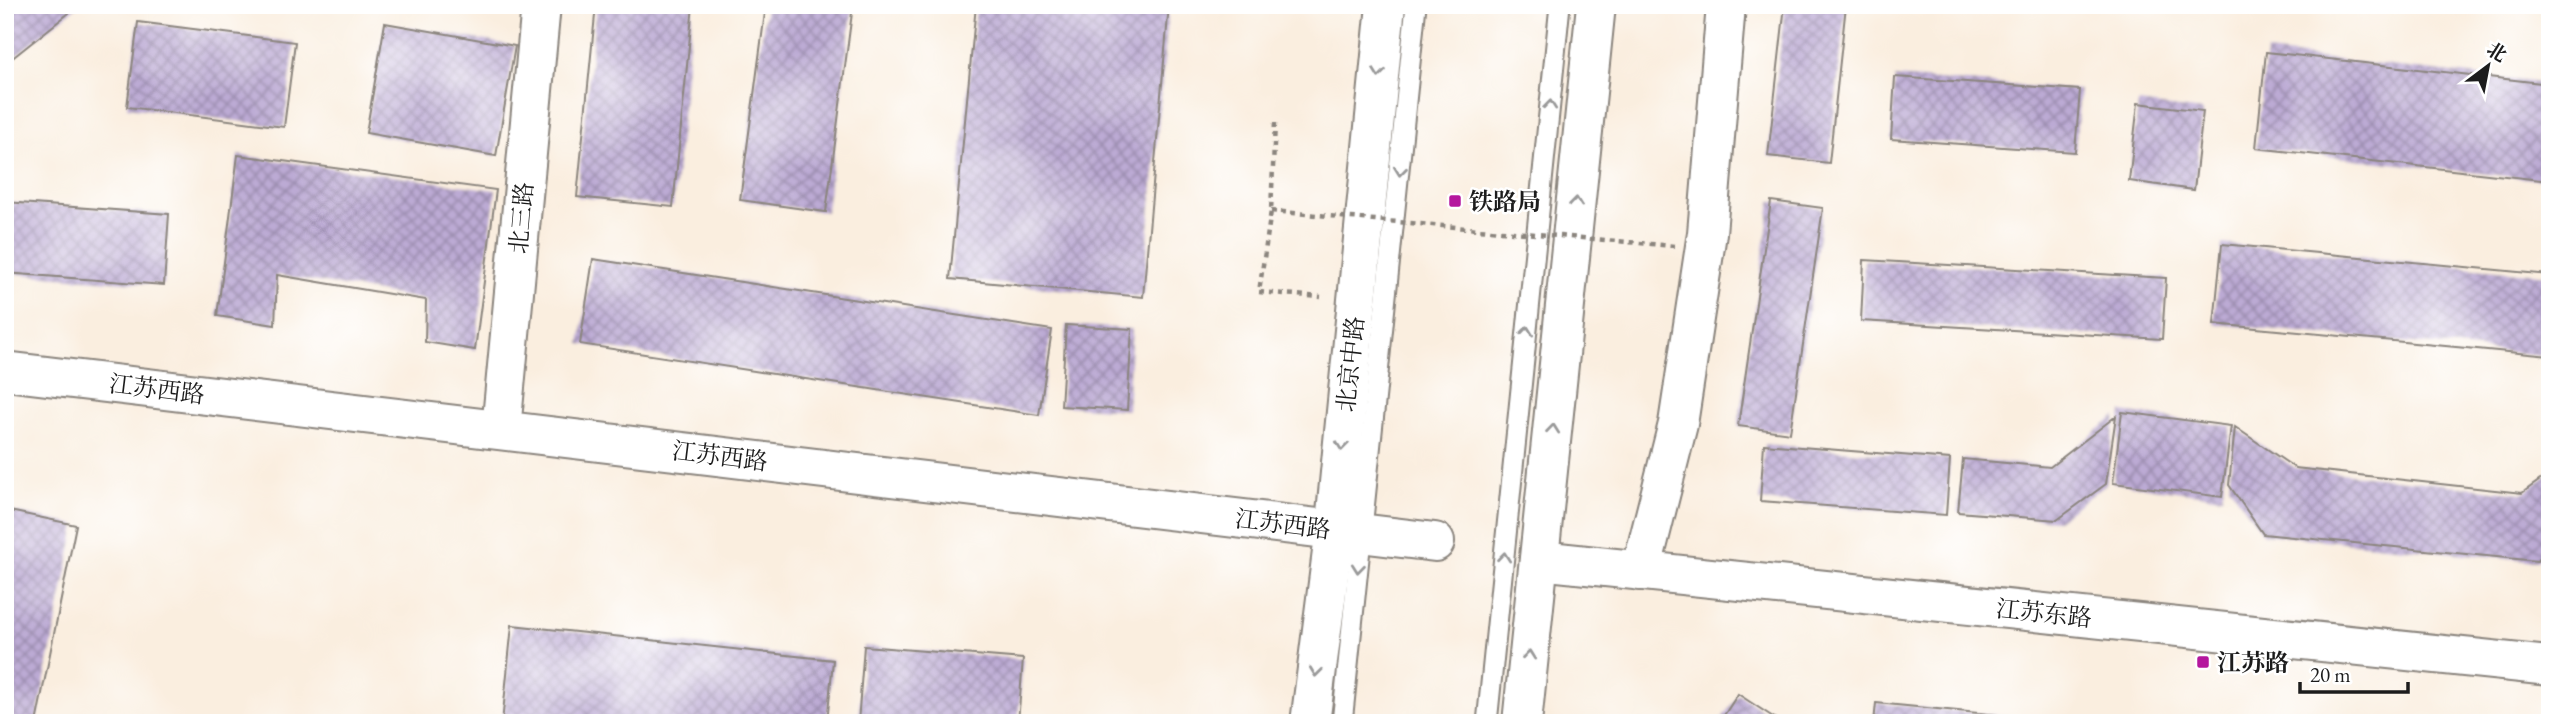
<svg xmlns="http://www.w3.org/2000/svg" width="2555" height="728" font-family="'EB Garamond','Noto Serif SC',serif">
  <style>
    .building { fill: url(#building-cross-hatch) }
    .lines { fill: none; stroke-linecap: round; stroke-linejoin: round }
    .service-casing { stroke: #8b857e; stroke-width: 23 }
    .minor-casing { stroke: #8b857e; stroke-width: 42 }
    .tertiary-casing { stroke: #8b857e; stroke-width: 42 }
    .primary-casing { stroke: #8b857e; stroke-width: 42 }
    .path { stroke: #8b857e; stroke-width: 4.5; stroke-dasharray: 5 5; stroke-linecap: butt }
    .service { stroke: #fff; stroke-width: 19 }
    .minor { stroke: #fff; stroke-width: 38 }
    .tertiary { stroke: #fff; stroke-width: 38 }
    .primary { stroke: #fff; stroke-width: 38 }
    .path-bridge { stroke: #8b857e; stroke-width: 4.5; stroke-dasharray: 5 5; stroke-linecap: butt }
    .oneway { stroke: #999 }
    .poi-dot { fill: #b5179e; stroke: #fff; stroke-width: 2.5 }
    .labels { text-anchor: middle; dominant-baseline: central; stroke-width: 5; stroke-linejoin: round; paint-order: stroke }
    .poi-label { font-size: 24px; font-weight: bold; fill: #1c1c1c; stroke: #fff; text-anchor: start }
    .street-label { font-size: 24px; fill: #1c1c1c; stroke: #fff }
  </style>
  <defs>
    <pattern id="building-cross-hatch" width="8" height="8" patternUnits="userSpaceOnUse" patternTransform="scale(1.75)"><rect width="8" height="8" fill="#bcaad4"/><path d="M0 0l8 8M0 8l8-8" fill="none" stroke="#988aab"/></pattern>
  </defs>
  <rect width="100%" height="100%" fill="#fff"/>
  <filter id="ink" filterUnits="userSpaceOnUse"><feTurbulence type="fractalNoise" baseFrequency=".0143" numOctaves="2"/><feDisplacementMap in="SourceGraphic" scale="14" xChannelSelector="R" yChannelSelector="G"/><feConvolveMatrix kernelMatrix="1 2 1 2 8 2 1 2 1" color-interpolation-filters="sRGB"/></filter>
  <filter id="wash" filterUnits="userSpaceOnUse"><feTurbulence type="fractalNoise" baseFrequency=".00686" numOctaves="4" result="noise"/><feDisplacementMap in="SourceGraphic" scale="28" xChannelSelector="R" yChannelSelector="G"/><feGaussianBlur stdDeviation="1.57" result="paint"/><feColorMatrix in="noise" values="0 0 0 0 0 0 0 0 0 0 0 0 0 0 0 0 0 1.4 0 .05"/><feComposite in="paint" operator="in"/></filter>
  <g filter="url(#wash)">
    <rect width="100%" height="100%" fill="#faeedf"/>
    <g id="blocks">
      <!-- building -->
      <path class="building" d="M5,5h74l-74,59z
        M596,5h97l-20,202 -96,-10z
        M766,5h87l-27,207 -86,-12z
        M976,5h193l-26,292 -193,-18z
        M1785,5h61l-17,158 -61,-7z
        M138,22l157,20 -11,85 -157,-20z
        M385,23l130,23 -19,110 -130,-23z
        M2266,52l284,32v97l-294,-33z
        M1895,77l185,13 -5,62 -184,-13z
        M2138,103l65,8 -9,79 -65,-9z
        M238,155l258,35 -21,160 -50,-8 1,-42 -149,-25 -2,50 -58,-9z
        M1771,201l52,7 -33,225 -52,-7z
        M5,202l164,12 -5,71 -159,-12z
        M2222,244l328,31v81l-336,-32z
        M593,259l459,71 -13,85 -459,-71z
        M1864,260l302,18 -4,61 -301,-18z
        M1066,325l66,4 -5,81 -66,-4z
        M2122,412l109,14 -9,71 -109,-14z
        M2116,416l-10,68 -49,36 -99,-8 5,-53 87,8z
        M2235,427l60,41 227,25 28,-20v72l-13,16 -274,-27 -34,-49z
        M1764,444l186,15 -4,56 -186,-14z
        M5,510l71,15 -40,198h-31z
        M512,625l321,35 -6,63h-325z
        M864,646l159,13 -5,64h-160z
        M1738,694l44,29h-63z
        M1876,703l183,18v2h-185z"/>
    </g>
  </g>
  <g filter="url(#ink)">
    <use href="#blocks" fill-opacity="0" stroke="#8b857e" stroke-width="2"/>
    <g class="lines">
      <defs>
        <path id="service" d="M1342,723l74,-718
          M1487,723l73,-718"/>
        <path id="minor" d="M1641,571l37,-147 29,-191 19,-228"/>
        <path id="tertiary" d="M5,371l1430,171
          M501,430l40,-425
          M1539,560l1011,106"/>
        <path id="primary" d="M1310,723l23,-179 53,-539
          M1522,723l74,-718"/>
      </defs>
      <!-- service casing -->
      <use href="#service" class="service-casing"/>
      <!-- minor casing -->
      <use href="#minor" class="minor-casing"/>
      <!-- tertiary casing -->
      <use href="#tertiary" class="tertiary-casing"/>
      <!-- primary casing -->
      <use href="#primary" class="primary-casing"/>
      <!-- path -->
      <path class="path" d="M1275,123l-4,88 -12,81 62,5"/>
      <!-- service -->
      <use href="#service" class="service"/>
      <!-- minor -->
      <use href="#minor" class="minor"/>
      <!-- tertiary -->
      <use href="#tertiary" class="tertiary"/>
      <!-- primary -->
      <use href="#primary" class="primary"/>
      <!-- path-bridge -->
      <path class="path-bridge" d="M1271,211l403,35"/>
    </g>
    <!-- one-way arrows -->
    <defs><path id="oneway-chevron" d="M-2-3.5L2.5 0L-2 3.5" fill="none" stroke-width="1.6" stroke-linecap="round" stroke-linejoin="round" transform="scale(1.75)"/></defs>
    <g class="oneway">
      <use href="#oneway-chevron" transform="translate(1379 73) rotate(96)"/>
      <use href="#oneway-chevron" transform="translate(1550 105) rotate(-84)"/>
      <use href="#oneway-chevron" transform="translate(1400 171) rotate(96)"/>
      <use href="#oneway-chevron" transform="translate(1576 202) rotate(-84)"/>
      <use href="#oneway-chevron" transform="translate(1527 331) rotate(-84)"/>
      <use href="#oneway-chevron" transform="translate(1553 429) rotate(-84)"/>
      <use href="#oneway-chevron" transform="translate(1342 446) rotate(96)"/>
      <use href="#oneway-chevron" transform="translate(1504 557) rotate(-84)"/>
      <use href="#oneway-chevron" transform="translate(1358 568) rotate(96)"/>
      <use href="#oneway-chevron" transform="translate(1529 655) rotate(-84)"/>
      <use href="#oneway-chevron" transform="translate(1316 672) rotate(97)"/>
    </g>
  </g>
  <!-- markers -->
  <g class="poi-dot">
    <rect x="1448" y="194" width="14" height="14" rx="3.5"/>
    <rect x="2196" y="655" width="14" height="14" rx="3.5"/>
  </g>
  <g class="labels">
    <!-- poi labels -->
    <g class="poi-label">
      <text x="1469" y="201">铁路局</text>
      <text x="2217" y="662">江苏路</text>
    </g>
    <!-- street labels -->
    <g class="street-label">
      <text transform="translate(521 218) rotate(-85)">北三路</text>
      <text transform="translate(1350 364) rotate(-84)">北京中路</text>
      <text transform="translate(157 389) rotate(7)">江苏西路</text>
      <text transform="translate(720 456) rotate(7)">江苏西路</text>
      <text transform="translate(1283 524) rotate(7)">江苏西路</text>
      <text transform="translate(2044 613) rotate(6)">江苏东路</text>
    </g>
  </g>
  <!-- margin -->
  <rect width="2555" height="728" fill="none" stroke="#fff" stroke-width="28"/>
  <!-- north arrow -->
  <g transform="translate(2488 66) rotate(32)" stroke="#ffffff" stroke-width="5" paint-order="stroke">
  <path d="M0-5L12 26L0 18L-12 26Z" fill="#1c1c1c"/>
  <text y="-10" font-size="19" font-weight="bold" text-anchor="middle" fill="#1c1c1c">北</text>
  </g>
  <!-- scale -->
  <path d="M2300 682v10h108v-10" fill="none" stroke="#1c1c1c" stroke-width="3.5"/>
  <text x="2310" y="682" font-size="21" fill="#1c1c1c" stroke="#ffffff" stroke-width="5" paint-order="stroke">20 m</text>
</svg>
